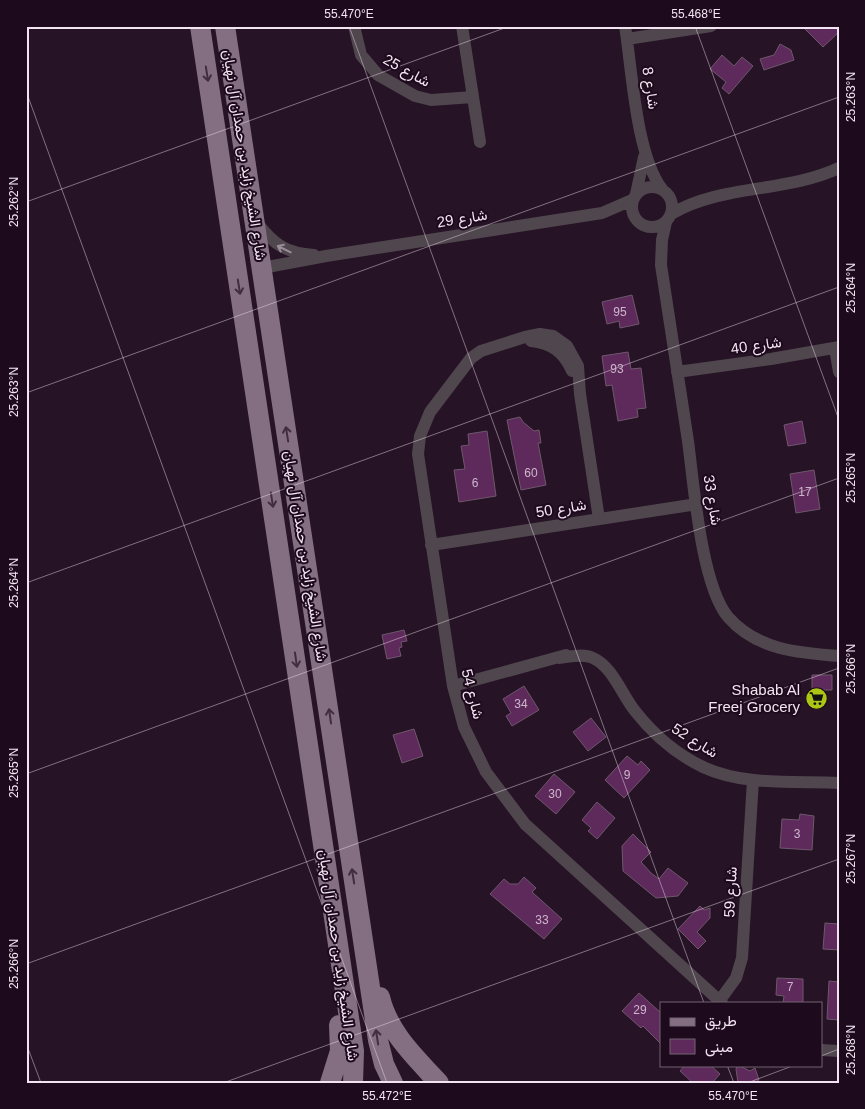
<svg xmlns="http://www.w3.org/2000/svg" width="865" height="1109" font-family="Arial,Vazirmatn,sans-serif">
  <style>
    .building { fill: #5e2a5b; stroke: #6e576c }
    .lines { fill: none; stroke-linecap: round; stroke-linejoin: round }
    .street { stroke: #50464e; stroke-width: 12 }
    .primary { stroke: #846f82; stroke-width: 20 }
    .oneway { stroke: #412d40 }
    .oneway2 { stroke: #998e97 }
    .ticks { fill: none; stroke: #f2e5f1; stroke-width: 1; stroke-opacity: 0.45 }
    .labels { text-anchor: middle; dominant-baseline: central; stroke-width: 4; stroke-linejoin: round; paint-order: stroke }
    .number-label { font-size: 12px; fill: #cdb6cc }
    .street-label { font-size: 15px; fill: #f2e5f1; stroke: #1d0a1c }
    .poi-label { font-size: 15px; fill: #f2e5f1; stroke: #1d0a1c; text-anchor: end }
    .neatline { fill: none; stroke: #f2e5f1; stroke-width: 2 }
    .ticks-label { font-size: 12px; text-anchor: middle; fill: #f2e5f1 }
  </style>
  <rect width="100%" height="100%" fill="#261325"/>
  <!-- building -->
  <path class="building" d="M802,26h37v6l-16,15z
    M780,44l11,6 3,10 -30,10 -4,-11 14,-4z
    M722,55l12,11 8,-9 11,9 -24,28 -7,-6 4,-6 -16,-13z
    M632,295l7,29 -19,4 -1,-7 -12,3 -5,-22z
    M628,352l3,17 10,-1 5,40 -9,1 1,8 -20,4 -6,-36 -6,1 -4,-30z
    M520,417l3,5 11,9 5,-1 2,13h-3l8,42 -25,5 -14,-70z
    M802,421l4,22 -18,3 -4,-21z
    M487,431l9,65 -37,6 -5,-32 11,-1 -4,-23 8,-1 -1,-11z
    M814,470l6,39 -24,4 -6,-39z
    M404,630l3,11 -6,1 1,5 -3,1 2,8 -14,3 -5,-24z
    M812,675h20v15h-11l-1,17h-8z
    M524,686l15,24 -27,16 -6,-10 5,-3 -8,-14z
    M591,718l15,19 -18,14 -15,-19z
    M414,729l9,27 -21,7 -9,-28z
    M627,756l11,9 3,-4 9,9 -26,28 -19,-18z
    M554,774l21,18 -19,22 -21,-18z
    M597,802l18,16 -18,21 -9,-8 3,-3 -9,-8z
    M800,814l14,2 -2,34 -32,-2 2,-29 17,1z
    M633,834l18,18 -10,10 10,11 8,6 9,-11 20,15 -10,13 -22,2 -33,-27 -1,-25z
    M524,877l12,11 -4,4 30,27 -18,20 -54,-45 14,-15 6,5h8z
    M700,906l4,4 6,-2v10l-13,14 9,9 -8,8 -20,-20z
    M825,923l14,1v26l-16,-1z
    M777,978l26,1v24h-20l1,-7 -8,-1z
    M829,981l10,1v38l-12,-1z
    M639,993l22,20v31l-18,-18 -2,2 -19,-17z
    M685,1065h25l10,9 -8,9h-19l-13,-12z
    M738,1065l12,6 5,-3 4,12 -4,3h-17l-2,-14z"/>
  <g class="lines">
    <!-- street -->
    <path class="street" d="M354,26l7,29 17,20 37,21 16,4 42,-3
      M462,26l18,116
      M625,26c7,44 11,129 37,163
      M627,39l84,-13
      M632 207a20 20 0 1 1 40 0a20 20 0 1 1-40 0Z
      M636,194l8,-37
      M671,214c51,-30 114,-21 168,-46
      M666,222l-4,18 -1,25c9,59 18,117 27,176 6,45 13,143 40,176 29,33 70,36 111,39
      M258,224c16,21 29,29 56,31
      M262,268l64,-12 276,-43 30,-13
      M531,341c20,2 33,11 41,30
      M835,348l4,24
      M677,372l94,-13 68,-12
      M599,519l-19,-125 -2,-28 -11,-20 -14,-10 -13,-2 -15,3 -44,14 -10,7 -41,54 -10,24 -2,18 35,232 11,41 22,45 39,52 197,179
      M431,545l266,-41
      M559,658c11,-1 24,-5 34,0 20,9 29,37 42,53 18,23 41,43 68,56 41,19 91,14 136,16
      M453,686l113,-31
      M720,1000l16,-22 6,-20 11,-178
      M821,1050l18,1"/>
    <!-- primary -->
    <path class="primary" d="M200,26l154,1025 -1,32
      M225,26l153,1014 6,24 9,19
      M380,997c8,35 35,60 59,86
      M330,1083l10,-32 -1,-26"/>
  </g>
  <!-- one-way arrows -->
  <defs><path id="oneway-shaft" d="M-6 0H5M1.5-3L5.5 0L1.5 3" fill="none" stroke-width="1.6" stroke-linecap="round" stroke-linejoin="round" transform="scale(1.25)"/></defs>
  <g class="oneway">
    <use href="#oneway-shaft" transform="translate(207 74) rotate(81)"/>
    <use href="#oneway-shaft" transform="translate(239 287) rotate(81)"/>
    <use href="#oneway-shaft" transform="translate(287 434) rotate(-99)"/>
    <use href="#oneway-shaft" transform="translate(272 500) rotate(81)"/>
    <use href="#oneway-shaft" transform="translate(296 660) rotate(82)"/>
    <use href="#oneway-shaft" transform="translate(330 716) rotate(-98)"/>
    <use href="#oneway-shaft" transform="translate(353 876) rotate(-99)"/>
    <use href="#oneway-shaft" transform="translate(377 1037) rotate(-99)"/>
  </g>
  <use class="oneway2" href="#oneway-shaft" transform="translate(284 249) rotate(-154)"/>
  <!-- ticks -->
  <path class="ticks" d="M349,26l355,977M695,26l144,394M26,91l361,992M26,202l484,-176M26,393l813,-296M26,583l813,-296M26,774l813,-296M26,964l813,-296M26,1043l15,40M821,1056l18,-7M727,1065l7,18M223,1083l616,-224M747,1083l48,-18"/>
  <!-- icons -->
  <defs>
    <symbol id="supermarket-disc" viewBox="-11 -11 22 22"><circle r="9.5" fill="#abc614" stroke="#1d0a1c"/><path d="M-6-5.5h2.5l.6 2H6L4.5 2H-2.5L-4.4-4H-6ZM-1.5 3.2a1.3 1.3 0 1 0 .1 0ZM3 3.2a1.3 1.3 0 1 0 .1 0Z" fill="#111"/></symbol>
  </defs>
  <g fill-rule="evenodd">
    <use href="#supermarket-disc" x="804" y="686" width="25" height="25"/>
  </g>
  <g class="labels">
    <!-- number labels -->
    <g class="number-label">
      <text x="620" y="312">95</text>
      <text x="617" y="369">93</text>
      <text x="531" y="473">60</text>
      <text x="475" y="483">6</text>
      <text x="805" y="492">17</text>
      <text x="521" y="704">34</text>
      <text x="627" y="775">9</text>
      <text x="555" y="794">30</text>
      <text x="797" y="834">3</text>
      <text x="542" y="920">33</text>
      <text x="790" y="987">7</text>
      <text x="640" y="1010">29</text>
    </g>
    <!-- street labels -->
    <g class="street-label">
      <text transform="translate(407 70) rotate(29)">شارع 25</text>
      <text transform="translate(651 88) rotate(81)">شارع 8</text>
      <text transform="translate(245 155) rotate(81)">شارع الشيخ زايد بن حمدان آل نهيان</text>
      <text transform="translate(462 218) rotate(-9)">شارع 29</text>
      <text transform="translate(756 345) rotate(-8)">شارع 40</text>
      <text transform="translate(713 500) rotate(81)">شارع 33</text>
      <text transform="translate(561 508) rotate(-9)">شارع 50</text>
      <text transform="translate(306 556) rotate(81)">شارع الشيخ زايد بن حمدان آل نهيان</text>
      <text transform="translate(473 694) rotate(76)">شارع 54</text>
      <text transform="translate(695 740) rotate(32)">شارع 52</text>
      <text transform="translate(730 892) rotate(-87)">شارع 59</text>
      <text transform="translate(339 955) rotate(82)">شارع الشيخ زايد بن حمدان آل نهيان</text>
    </g>
    <!-- poi labels -->
    <g class="poi-label">
      <text x="800" y="689">Shabab Al<tspan x="800" dy="17">Freej Grocery</tspan></text>
    </g>
  </g>
  <!-- border -->
  <rect width="865" height="1109" fill="none" stroke="#1d0a1c" stroke-width="55"/>
  <!-- legend -->
  <rect x="660" y="1002" width="162" height="65" fill="#1d0a1c" stroke="#726271"/>
  <rect x="670" y="1018" width="25" height="8" fill="#846f82" stroke="#726271"/>
  <text x="705" y="1026" font-size="15" fill="#f2e5f1">طريق</text>
  <rect x="670" y="1039" width="25" height="15" fill="#5e2a5b" stroke="#726271"/>
  <text x="705" y="1052" font-size="15" fill="#f2e5f1">مبنى</text>
  <rect x="28" y="28" width="810" height="1054" class="neatline"/>
  <g class="ticks-label">
    <text x="349" y="18">55.470°E</text>
    <text x="696" y="18">55.468°E</text>
    <text transform="translate(851 97) rotate(-90)" y="4">25.263°N</text>
    <text transform="translate(14 202) rotate(-90)" y="4">25.262°N</text>
    <text transform="translate(851 288) rotate(-90)" y="4">25.264°N</text>
    <text transform="translate(14 392) rotate(-90)" y="4">25.263°N</text>
    <text transform="translate(851 478) rotate(-90)" y="4">25.265°N</text>
    <text transform="translate(14 583) rotate(-90)" y="4">25.264°N</text>
    <text transform="translate(851 669) rotate(-90)" y="4">25.266°N</text>
    <text transform="translate(14 773) rotate(-90)" y="4">25.265°N</text>
    <text transform="translate(851 859) rotate(-90)" y="4">25.267°N</text>
    <text transform="translate(14 964) rotate(-90)" y="4">25.266°N</text>
    <text transform="translate(851 1050) rotate(-90)" y="4">25.268°N</text>
    <text x="387" y="1100">55.472°E</text>
    <text x="733" y="1100">55.470°E</text>
  </g>
</svg>
